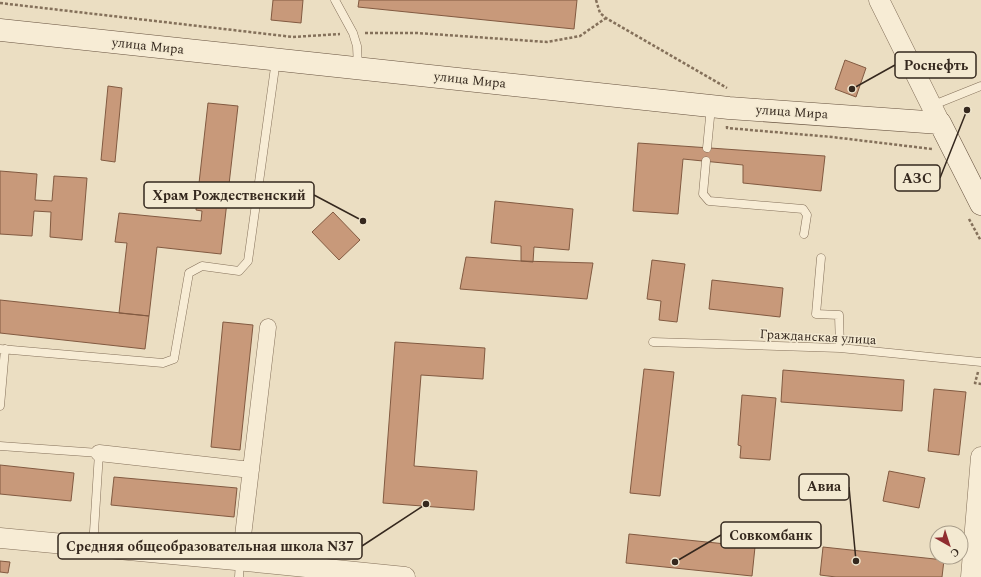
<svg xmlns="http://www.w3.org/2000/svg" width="981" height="577" font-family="Spectral,serif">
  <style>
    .building { fill: #c8997a; stroke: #825a41 }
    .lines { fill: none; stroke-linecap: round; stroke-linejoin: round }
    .service-casing { stroke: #84705a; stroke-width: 9 }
    .minor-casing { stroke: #84705a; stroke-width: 17 }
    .tertiary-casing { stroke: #84705a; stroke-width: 21 }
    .secondary-casing { stroke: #66513e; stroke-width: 23 }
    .path { stroke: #84705a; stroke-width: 2.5; stroke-dasharray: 3 2; stroke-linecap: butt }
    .service { stroke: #f7ecd5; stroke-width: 8 }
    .minor { stroke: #f7ecd5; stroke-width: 16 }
    .tertiary { stroke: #f7ecd5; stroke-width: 20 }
    .secondary { stroke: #f7ecd5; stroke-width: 22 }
    .labels { text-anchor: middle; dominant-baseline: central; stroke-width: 3; stroke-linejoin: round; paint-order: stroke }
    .street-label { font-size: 13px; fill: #35281e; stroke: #f3e9d1 }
    .leader { fill: none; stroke: #35281e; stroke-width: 1.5 }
    .callout-dot { fill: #35281e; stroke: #f3e9d1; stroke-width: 1.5 }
    .callout { fill: #f3e9d1; stroke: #35281e; stroke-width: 1.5 }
    .callout-label { font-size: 14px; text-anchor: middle; font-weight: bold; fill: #35281e }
  </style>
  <rect width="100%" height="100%" fill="#ebdec2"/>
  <!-- building -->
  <path class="building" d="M273,0h30l-2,23 -30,-3z
    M359,0h218l-3,29 -216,-22z
    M845,60l21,8 -10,29 -21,-8z
    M108,86l14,2 -7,74 -14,-2z
    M208,103l30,3 -17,148 -64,-7 -8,69 -30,-3 8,-70 -12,-1 4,-29 82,8 1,-10 -6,-1z
    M638,143l187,13 -4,35 -78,-8v-18l-60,-6 -5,55 -45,-3z
    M0,171l37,3 -2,26 17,1 2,-25 33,2 -5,62 -32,-3 1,-25 -17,-1 -2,25 -32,-2z
    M495,201l78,8 -4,41 -35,-3 -1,15 -12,-1v-15l-30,-3z
    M333,212l27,28 -21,20 -27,-28z
    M466,257l55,4 72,2 -6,36 -127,-10z
    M652,260l33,4 -8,58 -18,-2 2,-19 -14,-2z
    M712,280l71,8 -3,29 -71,-8z
    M0,300l149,16 -4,33 -145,-16z
    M223,322l30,3 -13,125 -29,-3z
    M395,342l90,6 -2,31 -62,-4 -7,91 63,5 -3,39 -91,-7z
    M644,369l30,3 -14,124 -30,-3z
    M783,370l121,10 -2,31 -121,-9z
    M934,389l32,3 -7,63 -31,-4z
    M742,395l34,3 -6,62 -30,-2 1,-12 -3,-1z
    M0,465l74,8 -3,28 -71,-7z
    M889,471l36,7 -6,30 -36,-7z
    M114,477l123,11 -3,29 -123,-12z
    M629,534l126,13 -3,29 -126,-13z
    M823,547l121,13 -2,17h-106l-16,-2z
    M0,561l10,1 -2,11 -8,-1z"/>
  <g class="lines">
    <defs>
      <path id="service" d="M335,0l18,33 4,13 1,22
        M931,106l50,-20
        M707,148l4,-41
        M706,161l-3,33 6,7 94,8 4,6 -3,19
        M821,258l-5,56 23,1 1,33
        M653,342l187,6 141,14
        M0,349l163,14 11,-4 15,-86 13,-7 37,5 9,-10 28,-201
        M0,406l5,-57
        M0,446l99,7 -6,94
        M239,577l1,-16"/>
      <path id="minor" d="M99,453l152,17
        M240,561l28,-234"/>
      <path id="tertiary" d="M879,0l61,123
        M0,538l266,25 139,14
        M971,577l10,-120"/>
      <path id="secondary" d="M0,30l729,78 211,15 41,81"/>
    </defs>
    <!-- service casing -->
    <use href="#service" class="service-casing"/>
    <!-- minor casing -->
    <use href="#minor" class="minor-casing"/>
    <!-- tertiary casing -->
    <use href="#tertiary" class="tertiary-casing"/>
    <!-- secondary casing -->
    <use href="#secondary" class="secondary-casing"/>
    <!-- path -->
    <path class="path" d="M596,0l4,13 6,5 121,70
      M0,3l293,34 47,-3
      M365,33h52l130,9 33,-6 26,-18
      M727,126v2l105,9 100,12
      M969,219l12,22
      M978,372l-3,11 6,1"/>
    <!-- service -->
    <use href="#service" class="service"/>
    <!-- minor -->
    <use href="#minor" class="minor"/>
    <!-- tertiary -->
    <use href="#tertiary" class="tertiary"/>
    <!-- secondary -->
    <use href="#secondary" class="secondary"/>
  </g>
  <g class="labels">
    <!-- street labels -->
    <g class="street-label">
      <text transform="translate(148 46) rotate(6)">улица Мира</text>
      <text transform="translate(470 80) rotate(6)">улица Мира</text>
      <text transform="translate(792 112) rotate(4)">улица Мира</text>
      <text transform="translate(818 337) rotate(3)">Гражданская улица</text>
    </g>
  </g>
  <!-- callouts -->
  <path class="leader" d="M852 89L895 65M967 110L940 178M363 221L314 195M856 561L849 487M675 562L721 535M426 504L362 546"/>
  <g class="callout-dot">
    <circle cx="852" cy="89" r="4"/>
    <circle cx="967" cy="110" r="4"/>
    <circle cx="363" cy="221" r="4"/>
    <circle cx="856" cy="561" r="4"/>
    <circle cx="675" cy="562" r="4"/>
    <circle cx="426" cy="504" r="4"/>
  </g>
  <g class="callout">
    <rect x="895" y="52" width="81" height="26" rx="4"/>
    <rect x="895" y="165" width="45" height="26" rx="4"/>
    <rect x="144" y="182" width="170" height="26" rx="4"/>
    <rect x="799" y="474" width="50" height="26" rx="4"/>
    <rect x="721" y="522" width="100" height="26" rx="4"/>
    <rect x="58" y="533" width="304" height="26" rx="4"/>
  </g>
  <g class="callout-label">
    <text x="936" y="70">Роснефть</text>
    <text x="917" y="183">АЗС</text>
    <text x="229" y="200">Храм Рождественский</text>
    <text x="824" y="491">Авиа</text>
    <text x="771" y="540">Совкомбанк</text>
    <text x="210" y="551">Средняя общеобразовательная школа N37</text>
  </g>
  <!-- north arrow -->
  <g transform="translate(949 545) rotate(141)"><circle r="19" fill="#f3e9d1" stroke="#a79c89"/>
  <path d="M0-3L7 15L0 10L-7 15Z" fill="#902d30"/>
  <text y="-6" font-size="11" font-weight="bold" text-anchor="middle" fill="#35281e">С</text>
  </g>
</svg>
